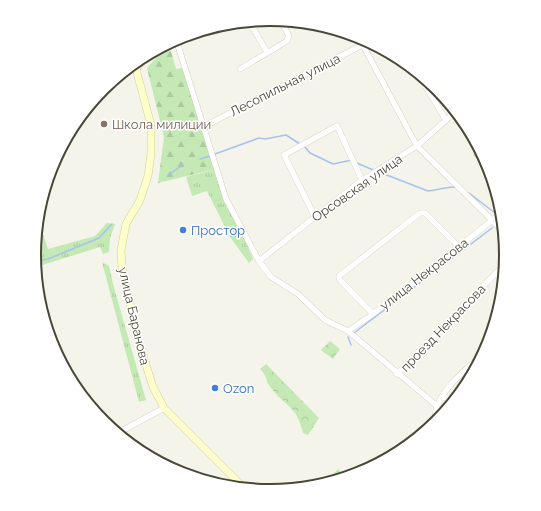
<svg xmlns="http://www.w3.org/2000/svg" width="541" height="511" font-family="Raleway,sans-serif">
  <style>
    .grass { fill: url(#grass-tufts) }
    .forest { fill: url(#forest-firs) }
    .park { fill: url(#park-crowns) }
    .garden { fill: #c4e9b4 }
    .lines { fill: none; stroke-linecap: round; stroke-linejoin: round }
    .stream { stroke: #a8c1f0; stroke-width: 1.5 }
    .minor-casing { stroke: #c1bfac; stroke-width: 6 }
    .secondary-casing { stroke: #d1d098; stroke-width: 8 }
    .minor { stroke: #fff; stroke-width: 5.5 }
    .secondary { stroke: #fefecb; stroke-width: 7 }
    .education-dot { fill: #8d6e63; stroke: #fff; stroke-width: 1.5 }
    .shop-dot { fill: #3f7fe0; stroke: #fff; stroke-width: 1.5 }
    .labels { text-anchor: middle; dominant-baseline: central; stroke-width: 3; stroke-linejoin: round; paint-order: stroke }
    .street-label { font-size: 13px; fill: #494738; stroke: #fff }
    .education-label { font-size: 13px; fill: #785e54; stroke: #fff; text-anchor: start }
    .shop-label { font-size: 13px; fill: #366cbe; stroke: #fff; text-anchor: start }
    .rim { fill: none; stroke: #494738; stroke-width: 2 }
  </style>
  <defs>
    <pattern id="grass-tufts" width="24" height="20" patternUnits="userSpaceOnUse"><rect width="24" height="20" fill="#c4e9b4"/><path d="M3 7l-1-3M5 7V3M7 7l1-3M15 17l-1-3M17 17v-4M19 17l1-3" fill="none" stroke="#aac99c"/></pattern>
    <pattern id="forest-firs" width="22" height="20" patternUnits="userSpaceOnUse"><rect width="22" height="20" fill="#c4e9b4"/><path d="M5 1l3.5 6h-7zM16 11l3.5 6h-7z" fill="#aac99c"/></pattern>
    <pattern id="park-crowns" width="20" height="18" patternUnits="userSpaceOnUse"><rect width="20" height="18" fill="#c4e9b4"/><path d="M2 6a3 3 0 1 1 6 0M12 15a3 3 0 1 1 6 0" fill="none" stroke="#aac99c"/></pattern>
  </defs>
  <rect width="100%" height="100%" fill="#f5f4ea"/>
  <!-- grass -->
  <path class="grass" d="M216,169l37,90 -4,4 -19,-26 -23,-46 -15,5 -6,-19z
    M107,223l8,1 -5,14 -1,14 -6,2 -3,-7 -64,20 -2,-12 5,-27h2l7,21 47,-13z
    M102,262l7,4 4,18 33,116 -7,2z"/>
  <!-- forest -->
  <path class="forest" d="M171,51l5,18 7,-1 33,101 -58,14 6,-46 -17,-69 14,-16z
    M338,469l8,8 -19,4z"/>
  <!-- park -->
  <path class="park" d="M330,341l10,8 -7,10 -12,-9z
    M266,364l53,54 -11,17 -5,-2c-7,-30 -20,-27 -34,-48 -4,-7 -1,-8 -9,-16z"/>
  <!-- garden -->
  <path class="garden" d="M479,151l10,14 2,8 -18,-18z"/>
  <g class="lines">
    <!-- stream -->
    <path class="stream" d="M304,146l6,7 23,11 19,-4
      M215,154l44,-16 6,1 21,-4 14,9
      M200,159l10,-3
      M357,163l16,7
      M379,172l49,19c10,-1 17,-4 27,-4
      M168,175l15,-10
      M469,193l26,20
      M497,223l3,-3
      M35,261l13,-2 51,-21 13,-14
      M354,333l138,-105
      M348,337l3,8"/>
    <defs>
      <path id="minor" d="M250,23l17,29
        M358,36l59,110 85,84
        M176,39l50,160 33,62 12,16 27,17 27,26 23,11 89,75
        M240,69l47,-28 2,-5 -8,-15
        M420,77l26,43
        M203,127l165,-85
        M315,217l-31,-62 53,-29 25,54
        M259,261l103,-81 55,-34 37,-33
        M373,314l-33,-34 -1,-4 81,-63h5l33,33
        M348,331l25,-17 126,-99
        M397,374l108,-110
        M443,397l10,3
        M435,425c0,-6 0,-14 2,-19 9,-22 32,-39 49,-55
        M118,433l46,-25"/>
      <path id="secondary" d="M139,65l-3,4 15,56v28l-3,23 -8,24 -14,24 -5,26 1,18 17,75 14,44 11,21 78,78"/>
    </defs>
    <!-- minor casing -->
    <use href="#minor" class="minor-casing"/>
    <!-- secondary casing -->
    <use href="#secondary" class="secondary-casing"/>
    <!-- minor -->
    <use href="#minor" class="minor"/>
    <!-- secondary -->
    <use href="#secondary" class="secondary"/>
  </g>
  <!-- markers -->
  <circle class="education-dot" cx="104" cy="124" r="4"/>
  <g class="shop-dot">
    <circle cx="183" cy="230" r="4"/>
    <circle cx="215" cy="388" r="4"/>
  </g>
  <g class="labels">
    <!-- street labels -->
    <g class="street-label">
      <text transform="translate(285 85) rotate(-27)">Лесопильная улица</text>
      <text transform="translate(357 188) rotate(-35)">Орсовская улица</text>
      <text transform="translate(424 274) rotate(-38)">улица Некрасова</text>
      <text transform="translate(134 316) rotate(77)">улица Баранова</text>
      <text transform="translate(443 328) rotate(-46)">проезд Некрасова</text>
    </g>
    <!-- education labels -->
    <g class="education-label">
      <text x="112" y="124">Школа милиции</text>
    </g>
    <!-- shop labels -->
    <g class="shop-label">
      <text x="191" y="230">Простор</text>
      <text x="223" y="388">Ozon</text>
    </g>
  </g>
  <!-- crop -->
  <path d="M0 0H541V511H0ZM41 255a229 229 0 1 1 458 0a229 229 0 1 1-458 0Z" fill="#fff" fill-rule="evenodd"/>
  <path class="rim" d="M41 255a229 229 0 1 1 458 0a229 229 0 1 1-458 0Z"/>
</svg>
